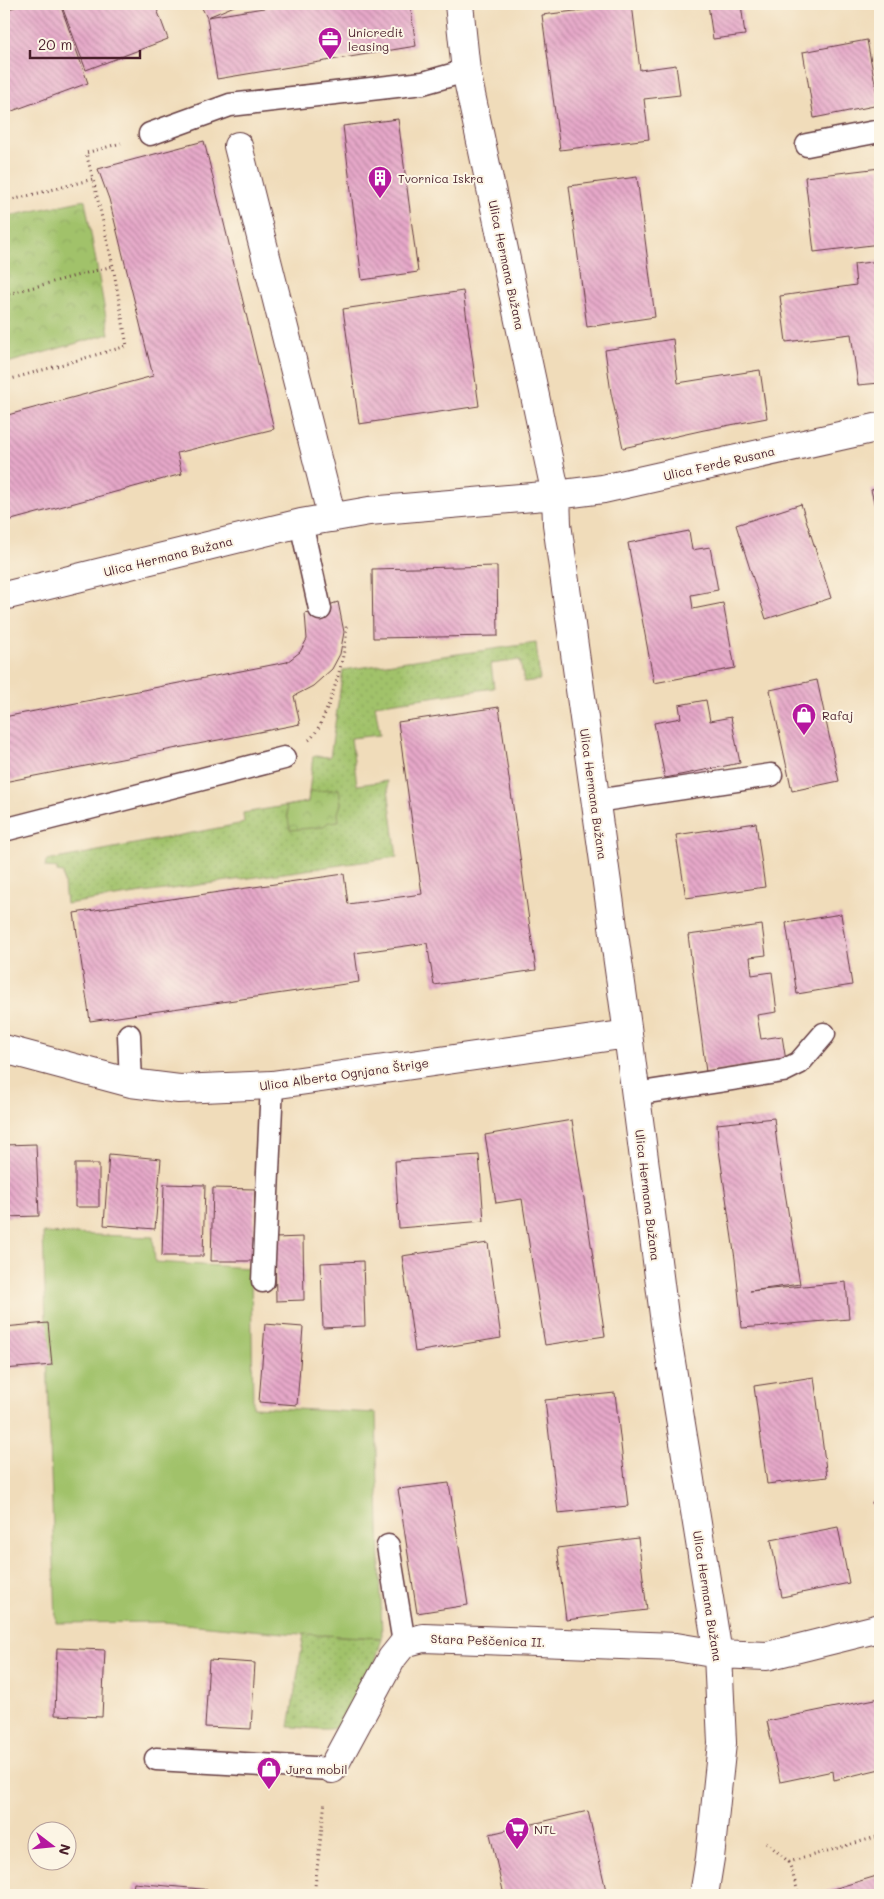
<svg xmlns="http://www.w3.org/2000/svg" width="884" height="1899" font-family="Mali,sans-serif">
  <style>
    .grass { fill: url(#grass-dots); stroke: #76704b }
    .park { fill: url(#park-crowns); stroke: #76704b }
    .garden { fill: #a1c26b; stroke: #76704b }
    .building { fill: url(#building-back-hatch) }
    .lines { fill: none; stroke-linecap: round; stroke-linejoin: round }
    .lane-casing { stroke: #633b40; stroke-width: 25 }
    .street-casing { stroke: #633b40; stroke-width: 30 }
    .path { stroke: #633b40; stroke-width: 3; stroke-dasharray: 1 4; stroke-linecap: butt }
    .lane { stroke: #fff; stroke-width: 22 }
    .street { stroke: #fff; stroke-width: 28 }
    .labels { text-anchor: middle; dominant-baseline: central; stroke-width: 4; stroke-linejoin: round; paint-order: stroke }
    .poi-label { font-size: 12px; fill: #4a1f2b; stroke: #fcf5e5; text-anchor: start }
    .street-label { font-size: 12px; fill: #4a1f2b; stroke: #fcf5e5 }
  </style>
  <defs>
    <pattern id="grass-dots" width="8" height="8" patternUnits="userSpaceOnUse" patternTransform="scale(1.25)"><rect width="8" height="8" fill="#a1c26b"/><path d="M2 2h.1M6 6h.1" fill="none" stroke="#8ca65d" stroke-width="1.8" stroke-linecap="round"/></pattern>
    <pattern id="park-crowns" width="20" height="18" patternUnits="userSpaceOnUse" patternTransform="scale(1.25)"><rect width="20" height="18" fill="#a1c26b"/><path d="M2 6a3 3 0 1 1 6 0M12 15a3 3 0 1 1 6 0" fill="none" stroke="#8ca65d"/></pattern>
    <pattern id="building-back-hatch" width="6" height="6" patternUnits="userSpaceOnUse" patternTransform="scale(1.25)"><rect width="6" height="6" fill="#e6a8c9"/><path d="M-1 5l2 2M0 0l6 6M5-1l2 2" fill="none" stroke="#bc88a3"/></pattern>
  </defs>
  <rect width="100%" height="100%" fill="#fcf5e5"/>
  <filter id="ink" filterUnits="userSpaceOnUse"><feTurbulence type="fractalNoise" baseFrequency=".02" numOctaves="2"/><feDisplacementMap in="SourceGraphic" scale="10" xChannelSelector="R" yChannelSelector="G"/><feConvolveMatrix kernelMatrix="1 2 1 2 8 2 1 2 1" color-interpolation-filters="sRGB"/></filter>
  <filter id="wash" filterUnits="userSpaceOnUse"><feTurbulence type="fractalNoise" baseFrequency=".0096" numOctaves="4" result="noise"/><feDisplacementMap in="SourceGraphic" scale="20" xChannelSelector="R" yChannelSelector="G"/><feGaussianBlur stdDeviation="1.12" result="paint"/><feColorMatrix in="noise" values="0 0 0 0 0 0 0 0 0 0 0 0 0 0 0 0 0 1.4 0 .05"/><feComposite in="paint" operator="in"/></filter>
  <g filter="url(#wash)">
    <rect width="100%" height="100%" fill="#f0dcba"/>
    <!-- grass -->
    <path class="grass" d="M536,643l4,37 -16,2 -4,-22 -29,4 3,24 -119,17 5,30 -29,3 6,47 30,-4 10,76 -331,47 -3,-31 -6,-1v-4l-12,-1 1,-6 198,-38 -1,-10 65,-11 5,-46 17,1 13,-87z
      M304,1634l78,4c-7,25 -21,80 -47,90 -6,3 -37,-1 -46,-1z"/>
    <!-- park -->
    <path class="park" d="M85,200l24,134 -105,30v-147z
      M339,789l2,15 -3,9 1,8 -10,1 -7,5 -32,3 -4,-24 22,-4 1,-10z"/>
    <!-- garden -->
    <path class="garden" d="M43,1233l110,4 2,25 96,6 2,139 123,6 6,225 -98,-5 -121,-11 -107,1z"/>
    <g id="blocks">
      <!-- building -->
      <path class="building" d="M22,4h38l28,79 -84,31v-103z
        M61,4h94l13,35 -82,31z
        M200,4h39l-31,13 80,-13h122l6,42 -199,33 -10,-61z
        M632,4l8,66 36,-5 4,30 -36,4 5,40 -89,11 -18,-135z
        M708,4h33l4,31 -32,4z
        M867,40l12,65 -65,13 -11,-66z
        M398,119l20,153 -56,8 -19,-154z
        M204,141l70,288 -97,24 5,21 -178,48v-106l149,-40 -44,-177 -11,-30z
        M880,168v76l-66,8 -9,-75z
        M637,177l18,140 -68,10 -18,-141z
        M880,261v122l-22,2 -7,-51 -65,8 -6,-46 76,-11 -2,-21z
        M463,291l16,115 -120,18 -16,-115z
        M673,339l5,44 82,-13 7,48 -63,12 -81,18 -12,-55 -6,-43z
        M880,488v38l-9,-36z
        M801,504l30,94 -65,21 -30,-94z
        M689,531l3,19 18,-3 8,43 -27,5 2,14 30,-6 12,65 -81,15 -26,-140z
        M497,566l1,70 -125,2 -1,-69z
        M338,602l6,30 -4,22 -8,15 -19,17 -19,10 6,28 -296,58v-65l283,-55 13,-10 7,-13 -2,-26z
        M817,680l22,101 -47,10 -22,-101z
        M706,700l4,21 21,-4 9,46 -75,15 -11,-55 27,-5 -2,-13z
        M499,707l37,263 -102,15 -7,-42 -72,10 4,29 -269,39 -16,-108 270,-39 4,30 74,-10 -24,-172z
        M756,823l9,64 -79,11 -10,-63z
        M841,914l11,71 -55,9 -11,-71z
        M762,925l4,30 -16,2 2,18 20,-3 5,40 -20,3 4,24 21,-3 4,25 -80,11 -18,-137z
        M774,1118l3,26 23,140 -50,7 96,-9 3,37 -107,9 -7,-69 -16,-109 -2,-26z
        M572,1120l33,216 -60,9 -23,-146 -26,4 -11,-68z
        M36,1144l3,72 -35,1v-72z
        M109,1154l52,5 -6,70 -51,-4z
        M479,1155l5,66 -85,7 -4,-67z
        M75,1164h24v43h-24z
        M164,1184l41,1 -2,71h-41z
        M213,1188l42,1 -2,72h-42z
        M303,1237l1,63 -28,1 -1,-63z
        M488,1243l13,95 -86,14 -13,-96z
        M363,1261l2,65 -42,2 -2,-65z
        M48,1323l4,42 -48,4v-42z
        M265,1324l38,3 -6,78 -38,-3z
        M814,1377l13,100 -60,7 -13,-98z
        M615,1393l13,113 -70,7 -13,-113z
        M449,1483l19,122 -51,8 -19,-124z
        M880,1500v37h-1l-7,-35z
        M838,1527l11,56 -67,14 -11,-57z
        M638,1538l9,72 -81,10 -9,-72z
        M57,1648l48,2 -3,67 -47,-2z
        M209,1660l46,3 -4,66 -46,-2z
        M880,1698v71l-46,11 -1,-9 -53,11 -13,-61z
        M588,1811l19,84h-103l-14,-61z
        M880,1875v20h-67z
        M134,1883l123,11v1h-125z"/>
    </g>
  </g>
  <g filter="url(#ink)">
    <use href="#blocks" fill-opacity="0" stroke="#633b40" stroke-width="1"/>
    <g class="lines">
      <defs>
        <path id="lane" d="M150,134l80,-29 193,-22 43,-12
          M807,145l73,-14
          M301,523l19,86
          M596,801l175,-26
          M4,830l280,-72
          M129,1035l2,48
          M635,1094l148,-23 16,-8 25,-29
          M263,1281l9,-196
          M388,1546l16,97
          M156,1759l176,10"/>
        <path id="street" d="M459,4l7,67 90,424 1,29 71,510 38,297 52,323 4,89 -12,115 -6,37
          M238,146l94,372
          M4,596l297,-73 68,-12 187,-16 47,-6 277,-62
          M4,1049l127,34 48,6 93,-4 356,-51
          M332,1769l60,-111 12,-15 19,-5 253,9 42,7 49,2 113,-28"/>
      </defs>
      <!-- lane casing -->
      <use href="#lane" class="lane-casing"/>
      <!-- street casing -->
      <use href="#street" class="street-casing"/>
      <!-- path -->
      <path class="path" d="M4,202l89,-23 -7,-26 35,-10
        M4,295l109,-29
        M4,381l123,-35 -14,-80 -20,-87
        M309,740c16,-11 41,-95 37,-115
        M766,1842l23,20 91,-26
        M789,1862l10,33
        M314,1895l11,-94"/>
      <!-- lane -->
      <use href="#lane" class="lane"/>
      <!-- street -->
      <use href="#street" class="street"/>
    </g>
  </g>
  <!-- icons -->
  <defs>
    <symbol id="office-pin" viewBox="-11 -11 22 30"><path d="M0 17L-7.5 6A9.5 9.5 0 1 1 7.5 6Z" fill="#b5179e" stroke="#fcf5e5"/><path d="M-6-3h4V-5.5h4V-3h4V5H-6ZM-1-4.5V-3h2v-1.5ZM-6 0V1H6V0Z" fill="#fff"/></symbol>
    <symbol id="building-pin" viewBox="-11 -11 22 30"><path d="M0 17L-7.5 6A9.5 9.5 0 1 1 7.5 6Z" fill="#b5179e" stroke="#fcf5e5"/><path d="M-4-6H4V6H1V3H-1V6H-4ZM-2.5-4.3h1.7v1.8h-1.7ZM.8-4.3h1.7v1.8H.8ZM-2.5-1h1.7V.8h-1.7ZM.8-1h1.7V.8H.8Z" fill="#fff"/></symbol>
    <symbol id="shop-pin" viewBox="-11 -11 22 30"><path d="M0 17L-7.5 6A9.5 9.5 0 1 1 7.5 6Z" fill="#b5179e" stroke="#fcf5e5"/><path d="M-5-2.5h2.3a2.7 3.5 0 0 1 5.4 0H5L5.5 6h-11ZM-1.5-2.5h3a1.5 2.3 0 0 0-3 0Z" fill="#fff"/></symbol>
    <symbol id="supermarket-pin" viewBox="-11 -11 22 30"><path d="M0 17L-7.5 6A9.5 9.5 0 1 1 7.5 6Z" fill="#b5179e" stroke="#fcf5e5"/><path d="M-6-5.5h2.5l.6 2H6L4.5 2H-2.5L-4.4-4H-6ZM-1.5 3.2a1.3 1.3 0 1 0 .1 0ZM3 3.2a1.3 1.3 0 1 0 .1 0Z" fill="#fff"/></symbol>
  </defs>
  <g fill-rule="evenodd">
    <use href="#office-pin" x="316" y="25" width="28" height="38"/>
    <use href="#building-pin" x="366" y="164" width="28" height="38"/>
    <use href="#shop-pin" x="790" y="701" width="28" height="38"/>
    <use href="#shop-pin" x="255" y="1755" width="28" height="38"/>
    <use href="#supermarket-pin" x="503" y="1815" width="28" height="38"/>
  </g>
  <g class="labels">
    <!-- poi labels -->
    <g class="poi-label">
      <text x="348" y="32">Unicredit<tspan x="348" dy="14">leasing</tspan></text>
      <text x="398" y="178">Tvornica Iskra</text>
      <text x="822" y="715">Rafaj</text>
      <text x="286" y="1769">Jura mobil</text>
      <text x="534" y="1829">NTL</text>
    </g>
    <!-- street labels -->
    <g class="street-label">
      <text transform="translate(507 265) rotate(78)">Ulica Hermana Bužana</text>
      <text transform="translate(719 463) rotate(-13)">Ulica Ferde Rusana</text>
      <text transform="translate(168 556) rotate(-14)">Ulica Hermana Bužana</text>
      <text transform="translate(594 794) rotate(82)">Ulica Hermana Bužana</text>
      <text transform="translate(344 1074) rotate(-8)">Ulica Alberta Ognjana Štrige</text>
      <text transform="translate(648 1195) rotate(83)">Ulica Hermana Bužana</text>
      <text transform="translate(708 1596) rotate(81)">Ulica Hermana Bužana</text>
      <text transform="translate(488 1640) rotate(2)">Stara Peščenica II.</text>
    </g>
  </g>
  <!-- margin -->
  <rect width="884" height="1899" fill="none" stroke="#fcf5e5" stroke-width="20"/>
  <!-- north arrow -->
  <g transform="translate(52 1846) rotate(106)"><circle r="24" fill="#fcf5e5" stroke="#b59f9b"/>
  <path d="M0-4L9 19L0 12L-9 19Z" fill="#b5179e"/>
  <text y="-8" font-size="14" font-weight="bold" text-anchor="middle" fill="#4a1f2b">N</text>
  </g>
  <!-- scale -->
  <path d="M30 50v8h110v-8" fill="none" stroke="#4a1f2b" stroke-width="2.5"/>
  <text x="38" y="50" font-size="15" fill="#4a1f2b" stroke="#fcf5e5" stroke-width="4" paint-order="stroke">20 m</text>
</svg>
